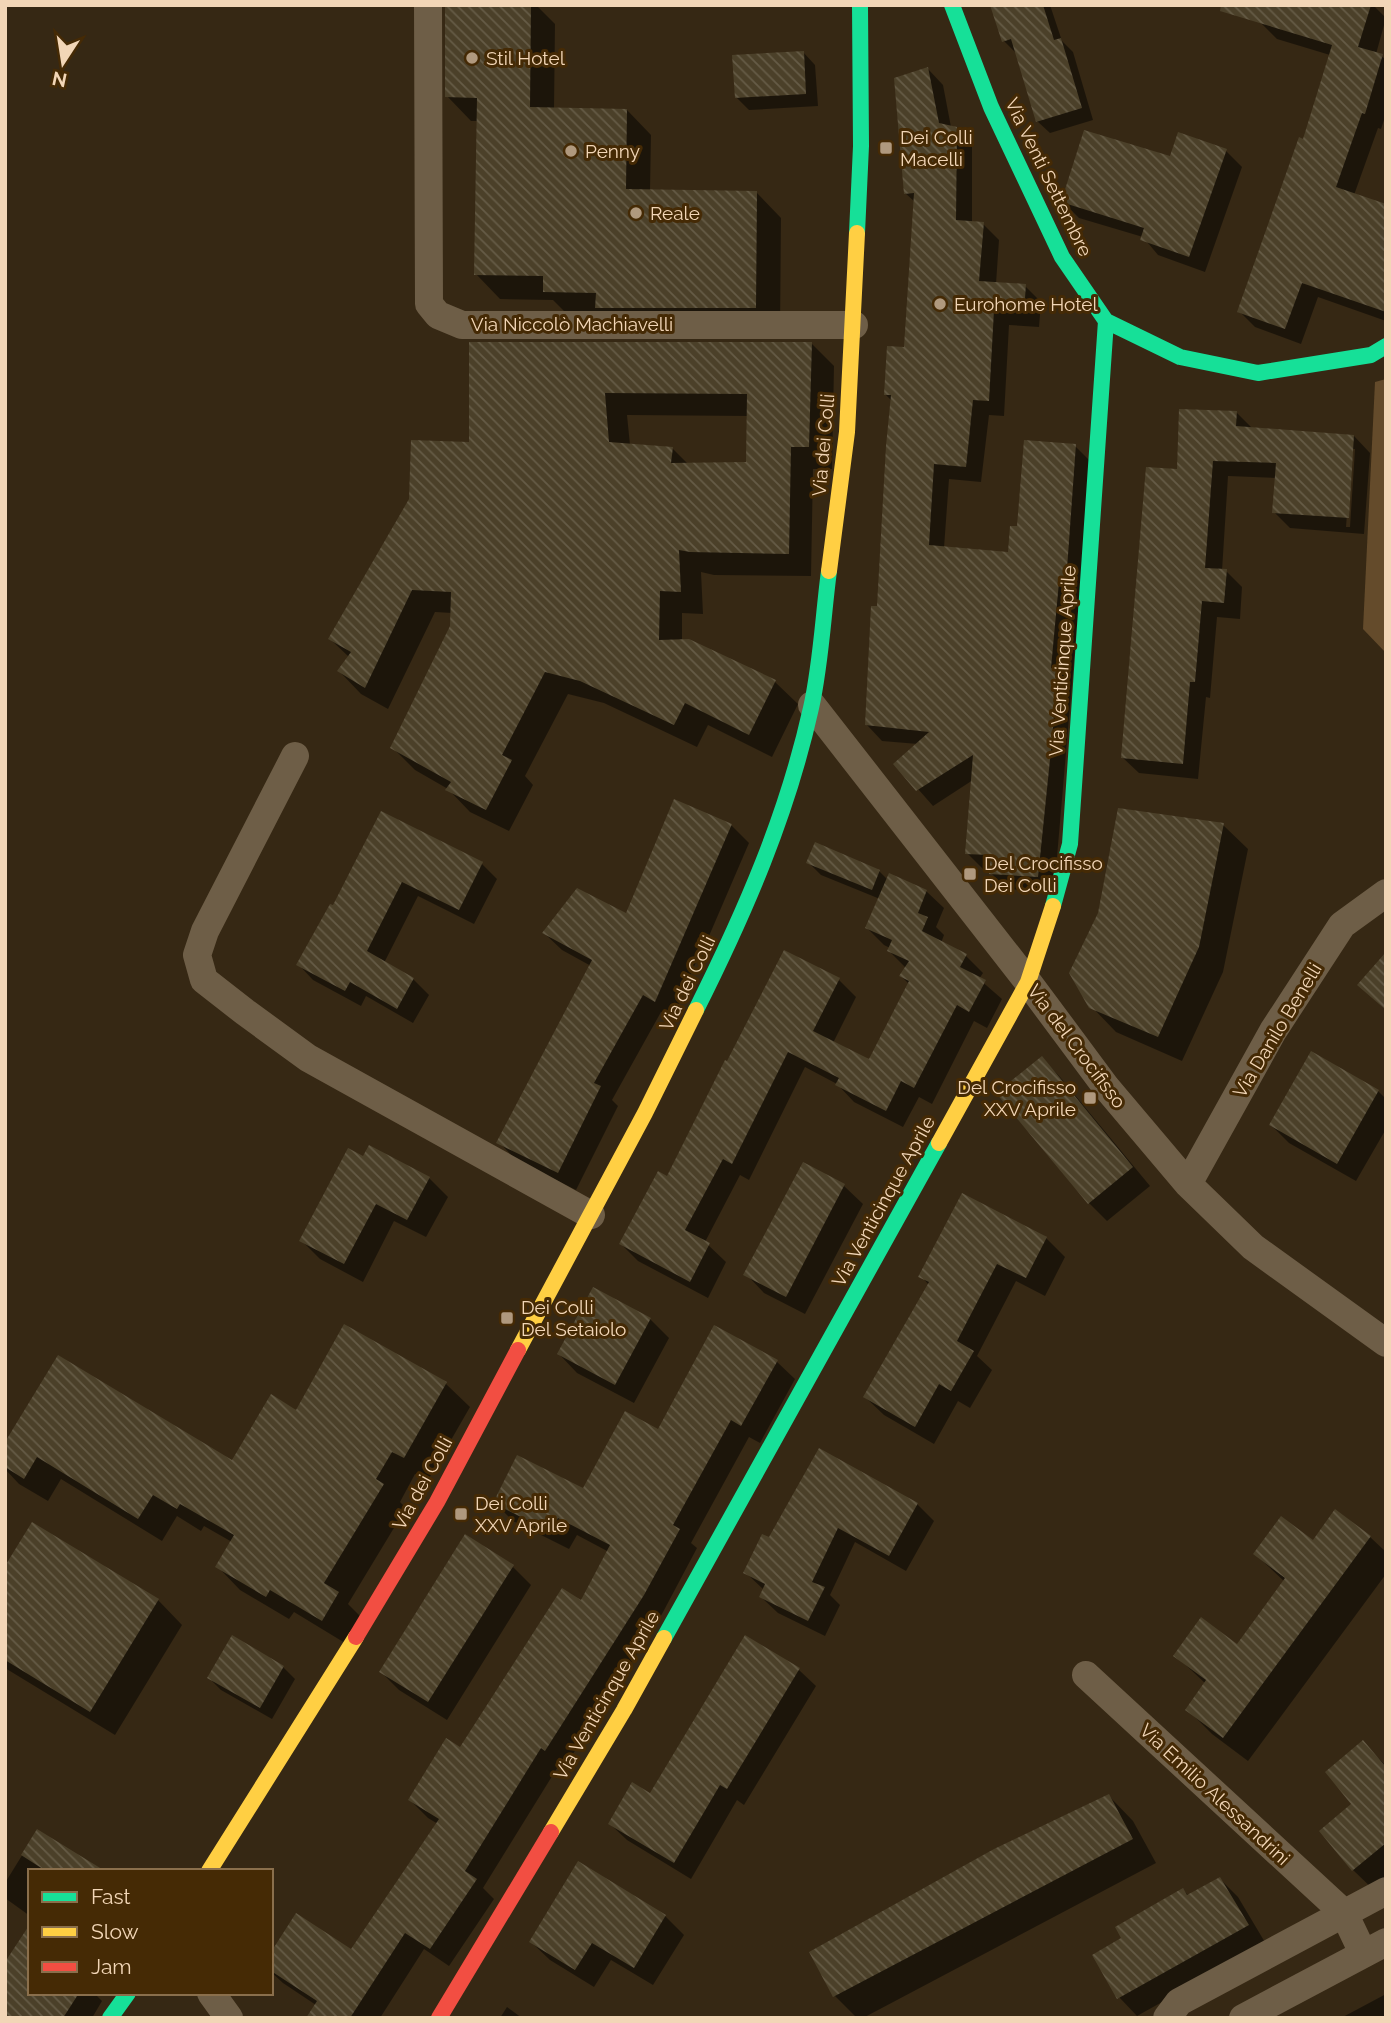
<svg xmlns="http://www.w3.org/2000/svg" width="1391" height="2023" font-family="Raleway,sans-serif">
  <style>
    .green { fill: #644b2b }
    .shadow { fill: #0007; fill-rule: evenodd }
    .building { fill: url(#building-back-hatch); fill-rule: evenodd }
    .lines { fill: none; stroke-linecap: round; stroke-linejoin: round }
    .street { stroke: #6e5e47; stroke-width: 28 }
    .fast { stroke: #16e098; stroke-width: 16 }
    .slow { stroke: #ffcf43; stroke-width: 16 }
    .jam { stroke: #f24e42; stroke-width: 16 }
    .poi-dot { fill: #b0997e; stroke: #452a05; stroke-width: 2.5 }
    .labels { text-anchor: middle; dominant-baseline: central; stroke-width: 6; stroke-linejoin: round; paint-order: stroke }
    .poi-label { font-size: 19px; fill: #f2d6b7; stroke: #452a05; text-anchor: start }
    .street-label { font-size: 19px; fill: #f2d6b7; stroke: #452a05 }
  </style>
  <defs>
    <pattern id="building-back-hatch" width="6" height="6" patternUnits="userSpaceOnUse" patternTransform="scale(1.75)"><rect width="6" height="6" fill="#4b4029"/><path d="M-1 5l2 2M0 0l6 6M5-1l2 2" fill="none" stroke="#655b46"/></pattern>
  </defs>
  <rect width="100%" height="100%" fill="#362814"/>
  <!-- green -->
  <path class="green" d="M1386,379v274l-23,-24 12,-247z"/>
  <!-- shadow -->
  <path class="shadow" d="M446,5h90l19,19 -1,85 73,1 24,25 -1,56 107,2 24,25 -1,114 -211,-16 -16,-16 -53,-1 -24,-25 2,-153h-7l-24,-25z
    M992,5h58l12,36 11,11 20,68 -43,13 -13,-12 -21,-68 -12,-12z
    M1266,5h107l13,13 -10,36 10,5v55l-5,15 -3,-1 -24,67 32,11v115l-68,-24 -17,47 -46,-17 -16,-16 65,-170 26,-86 -53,-16 -16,-16z
    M803,52l12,13 3,41 -69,4 -13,-13z
    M928,69l15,16 8,42 5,1 16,16v79l11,1 16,16 -3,44 29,2 16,16 -2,25 -30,-2 -5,91 -15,-1 -8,67 -32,-3 -5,69 66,6 8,-26 57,-82 16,16 -37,430 -47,-3 -16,-16v-4h-8l-16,-16 6,-73 -40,26 -37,-42 22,-20 -36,-3 -15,-16 12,-117 13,-207 -7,-7 21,-45 9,-147 -10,-9z
    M1226,151l16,16 -37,105 -47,-17 -15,-18 -64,-19 -16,-16 108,-44z
    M470,343h341l23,23 -2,103h-19l-2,107 -97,-1 -13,-3 2,42 -21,-1v28l93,41 23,22 -26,53 -64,-32 -11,22 -93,-44 -36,-9 -43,82 8,9 -24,46 -39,-19 -22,-23 -33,-19 -23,-23 60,-121v-13l-17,-1 -47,97 -27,-15 -22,-23 10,-14 -19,-18 141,-195zM627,415l122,1 -1,48h-60l-16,-16 -42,-3z
    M1236,412l17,17 101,7 16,17 -6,81 -74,-6 -16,-16 3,-34 -49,-2 -6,95h4l16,16 -2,32 -23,-2 -7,81 -4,-1 -8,82 -59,-6 -17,-16 57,-286zM1352,449h3l-5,78h-4z
    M382,813l100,51 15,15 -23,45 -56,-28 -34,67 29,16 16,16 -16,28 -47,-27 -5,10 -48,-26 -15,-16 36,-56z
    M731,825l18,18 -40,93 -2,-1 -34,83 -12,-6 -49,88 6,6 -42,84 -60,-30 -17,-18 92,-176 -29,-16 -18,-17 83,-18z
    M1223,825l25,24 -25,123 -41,89 -66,-29 -25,-26z
    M809,863l70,8 9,9 38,11 18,17 -8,19 8,8 -3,8 25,13 17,17 -4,6 23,20 -15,29 -13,-7 -42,83 -13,-7 -16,30 -49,-25 -17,-18 -32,-17 -56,113 -9,-5 -35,67 21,20 -18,36 -70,-37 -17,-17 47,-66 171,-198 17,17 -23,46 36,18 40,-77 -8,-8 5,-8 -17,-17 1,-3 -6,-3 -17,-17 13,-29 -59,-24z
    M1042,1058l18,19 90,109 -43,35 -18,-18z
    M1378,1091l8,8v30l-30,52 -67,-38 -18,-18z
    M363,1159l66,19 19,19 -22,40 -32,-16 -31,61 -43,-23 -19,-19z
    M844,1186l19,18 -58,110 -41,-21 -18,-19z
    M1046,1238l19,19 -20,39 -29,-15 -39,75 15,14 -22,38 -12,-7 -24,43 -50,-29 -19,-18 64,-112 -8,-9z
    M650,1319l19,19 -35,65 -57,-30 -18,-19z
    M345,1326l101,58 24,23 -42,73 -13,-6 -15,28 6,6 -58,96 13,13 -16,26 -51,-31 -5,7 -49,-29 -23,-24 15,-24 -28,-16 -3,5 -24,-15 -15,25 -101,-62 -13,22 -29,-17 -14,-15v-23l227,16 65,-50z
    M776,1361l19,18 -35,64 -11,-6 -58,106 6,5 -35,66 -98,154 -5,-3 -76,123 11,11 -45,67 -25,-17 -44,69h-72l8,-13 -33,-22 -12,-11v-17l81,-4 86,-127 -10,-6 -18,-18 51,-50 121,-148 27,-50 -32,-17 -8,14 -56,-28 -18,-18 89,-13 74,-59z
    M819,1450l98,54 17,17 -28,50 -51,-29 -25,53 10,10 -15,31 -47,-23 -17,-16 3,-7 -19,-18 24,-33z
    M1370,1537l16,15v22l-138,187 -36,-27 -25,-25 19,-25 -31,-29 62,-9 48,-64 -30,-28 59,-12z
    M513,1567l18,18 -84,135 -48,-30 -18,-18z
    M5,1570l153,30 24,25 -67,110 -110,-67z
    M745,1637l54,33 17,16 -72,119 -7,-5 -46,79 -64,-39 -17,-16 41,-29z
    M283,1667l12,12 -23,40 -51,-29 -12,-12z
    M1363,1742l23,24v122l-8,6 -25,-24v-66z
    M1109,1796l24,25 23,42 -293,155h-6l-23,-23z
    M37,1831l65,40h-72v45l-25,-18v-15z
    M579,1864l86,52 19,19 -31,50 -42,-25 -17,27 -44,-27 -19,-18z
    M1220,1879l18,18 28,47 -129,72 -18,-19 4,-58 60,-49 6,6z
    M30,1993h68l-1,3 5,5 -10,17h-87z
    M1386,1994v24h-45z
    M507,2007l15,11h-22z"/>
  <!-- building -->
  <path class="building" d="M445,5h86l-1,102 97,2 -1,80 131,2 -1,117h-161l1,-15 -53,-1v-16l-69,-1 3,-177 -32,-1z
    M990,5h53l11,35 7,-2 21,70 -46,14 -25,-83 -9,3z
    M1221,5h150l-13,42 25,7 -18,60 -3,-1 -26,74 50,17v108l-84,-29 -17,46 -48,-17 62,-175 4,2 29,-94 -112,-34z
    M804,51l2,43 -71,4 -3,-43z
    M928,67l11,56 18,4 -1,93 28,2 -5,59 47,3 -2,28 -30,-2 -5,91 -16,-1 -7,67 -32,-3 -5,81 79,7 2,-26h7l7,-86 52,4 -10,139 -7,-1 -8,86 6,1 -5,71 -14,137 -49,-3 1,-19 -25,-1 8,-99 -57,36 -23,-27 36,-32 -64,-7 6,-119h6l9,-160 5,-51h-7l3,-49 17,1 10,-154 -10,1 -10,-116z
    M1084,130l86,26 8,-24 49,17 -38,108 -49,-17 4,-12 -83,-26z
    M469,342h343l-3,105h-18l-2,107 -99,-2 -11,-2 2,42 -21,-1 -1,49 30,-1 87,41 -27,55 -64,-32 -11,22 -94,-44 -35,-9 -43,83 10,5 -26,50 -41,-20 6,-8 -61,-34 60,-122 1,-34 -39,-2 -47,98 -28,-17 14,-19 -23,-13 81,-140 2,-59 58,2zM605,393l142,1 -1,68 -75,1 2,-16 -64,-5z
    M1179,409l58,2 -1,15 118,9 -5,83 -77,-5 4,-50 -63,-2 -8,107 22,1 -3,34 -22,-2 -7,81h-5l-7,82 -62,-6 25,-291 31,2z
    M674,799l58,25 -77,178 -12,-7 -49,88 7,3 -43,87 -62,-30 96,-183 -50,-27 35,-45 49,25z
    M1118,808l106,15 -25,124 -41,90 -69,-29 -20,-35 29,-60z
    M381,811l102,51 -24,48 -57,-28 -35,69 47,27 -17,31 -47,-27 -5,9 -49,-26 34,-61 3,1z
    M815,842l65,28 -8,20 -66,-27z
    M889,873l38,17 -9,23 10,4 -6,14 45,23 -7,13 26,13 -17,32 -12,-7 -43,83 -13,-7 -15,30 -51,-26 4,-7 -51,-26 -56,112 -9,-5 -38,71 25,13 -20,39 -71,-38 39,-73 9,5 58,-116 2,1 57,-111 56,28 -27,53 56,28 40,-78 -10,-5 10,-15 -22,-10 5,-11 -27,-12z
    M1386,952v58l-29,-25z
    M1311,1051l68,39 -42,74 -68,-39z
    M1042,1056l91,111 -45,37 -92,-111z
    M369,1145l61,32 -23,43 -31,-16 -32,60 -45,-23 49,-93 15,8z
    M803,1162l42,22 -59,113 -43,-22z
    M962,1193l85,44 -21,41 -29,-14 -40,77 17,10 -23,40 -12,-7 -24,43 -52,-30 66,-115 -11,-5z
    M593,1287l58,31 -36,67 -58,-31z
    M344,1324l103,58 -43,76 -12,-6 -16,27 8,5 -60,99 15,9 -17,29 -52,-31 -4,7 -51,-30 19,-32 -54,-31 -3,5 -24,-14 -15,24 -101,-62 -13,22 -19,-12v-25l53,-87 174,105 39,-66 25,16z
    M714,1325l64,35 -37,66 -10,-6 -58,105 7,4 -36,66 -99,156 -4,-3 -76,123 12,8 -47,70 -25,-16 -55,85h-44l11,-17 -46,-30v-19l25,-39 55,36 88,-130 -31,-19 38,-62 14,9 102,-159 19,12 29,-55 -52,-27 -7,14 -58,-29 24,-48 66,33 42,-77 33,18z
    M819,1448l99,55 -29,53 -51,-28 -26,54 13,5 -17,34 -49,-24 6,-13 -22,-11 19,-39 7,3z
    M1335,1509l36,27 -148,202 -38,-28 21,-30 -33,-24 28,-39 36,27 48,-66 -32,-24 28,-38 32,24z
    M32,1522l127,77 -69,113 -85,-52v-94z
    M465,1534l49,31 -86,137 -49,-30z
    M232,1635l52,31 -24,42 -53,-30z
    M745,1635l55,33 -73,121 -7,-4 -46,78 -66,-39 24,-42 18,11z
    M1363,1740l23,27v76l-34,28 -33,-40 32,-27 -26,-32z
    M1109,1794l24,45 -300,158 -24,-45 185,-103z
    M37,1829l68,42h-59l-25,-16z
    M578,1861l88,54 -32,53 -42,-25 -17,27 -46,-28z
    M1220,1877l29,48 -132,74 -25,-44 29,-17 -6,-11 68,-39 4,7z
    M30,1924v69h49l-16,25h-58v-56z"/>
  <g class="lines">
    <!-- street -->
    <path class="street" d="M428,5l1,299 9,11 24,10h392
      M812,705l216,277 78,105 82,97 65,63 133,96
      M295,756l-90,175 -8,24 7,25 41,32 63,46 283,157
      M1188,1184l85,-153 69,-106 44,-32
      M1086,1675l258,238 19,40
      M211,1993l18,25
      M1167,2018l12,-16 207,-111
      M1243,2018l143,-76"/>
    <!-- fast -->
    <path class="fast" d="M952,5l39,102 71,150 44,64 74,36 78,16 113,-18 15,-9
      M857,233l4,-87 -1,-141
      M1053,906l17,-62 36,-523
      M696,1010c49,-98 91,-194 115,-302 10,-44 12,-92 18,-137
      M664,1638l275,-495
      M110,2018l18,-25"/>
    <!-- slow -->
    <path class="slow" d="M829,571l18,-139 10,-199
      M939,1143l89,-161 25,-76
      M518,1350l127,-237 51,-103
      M551,1832l73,-122 40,-72
      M209,1871l147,-234"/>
    <!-- jam -->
    <path class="jam" d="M356,1637l81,-135 81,-152
      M439,2018l112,-186"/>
  </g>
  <!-- markers -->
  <g class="poi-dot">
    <circle cx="472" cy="58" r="7"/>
    <rect x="879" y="141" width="14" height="14" rx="3.5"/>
    <circle cx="571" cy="151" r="7"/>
    <circle cx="636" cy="213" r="7"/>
    <circle cx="940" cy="304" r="7"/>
    <rect x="963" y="867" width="14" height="14" rx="3.5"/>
    <rect x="1083" y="1091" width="14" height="14" rx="3.5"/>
    <rect x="500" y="1311" width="14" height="14" rx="3.5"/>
    <rect x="454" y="1507" width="14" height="14" rx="3.5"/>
  </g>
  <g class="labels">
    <!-- poi labels -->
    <g class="poi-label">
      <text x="486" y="58">Stil Hotel</text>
      <text x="900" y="137">Dei Colli<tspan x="900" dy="22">Macelli</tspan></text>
      <text x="585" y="151">Penny</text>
      <text x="650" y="213">Reale</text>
      <text x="954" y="304">Eurohome Hotel</text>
      <text x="984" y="863">Del Crocifisso<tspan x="984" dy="22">Dei Colli</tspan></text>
      <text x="1076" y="1087" text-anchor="end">Del Crocifisso<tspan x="1076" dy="22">XXV Aprile</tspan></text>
      <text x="521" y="1307">Dei Colli<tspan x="521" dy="22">Del Setaiolo</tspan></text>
      <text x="475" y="1503">Dei Colli<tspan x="475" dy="22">XXV Aprile</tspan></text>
    </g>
    <!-- street labels -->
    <g class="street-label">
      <text transform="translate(1049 177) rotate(64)">Via Venti Settembre</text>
      <text x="572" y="324">Via Niccolò Machiavelli</text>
      <text transform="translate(823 445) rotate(-85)">Via dei Colli</text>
      <text transform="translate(1062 661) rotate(-86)">Via Venticinque Aprile</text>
      <text transform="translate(687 983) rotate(-64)">Via dei Colli</text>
      <text transform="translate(1277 1030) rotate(-59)">Via Danilo Benelli</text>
      <text transform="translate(1077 1046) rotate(53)">Via del Crocifisso</text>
      <text transform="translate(883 1201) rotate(-61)">Via Venticinque Aprile</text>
      <text transform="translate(422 1483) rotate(-61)">Via dei Colli</text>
      <text transform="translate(606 1695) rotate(-60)">Via Venticinque Aprile</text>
      <text transform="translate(1215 1794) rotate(43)">Via Emilio Alessandrini</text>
    </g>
  </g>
  <!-- border -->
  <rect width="1391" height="2023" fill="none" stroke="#f2d6b7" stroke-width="14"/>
  <!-- legend -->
  <rect x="28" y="1869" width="245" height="126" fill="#452a05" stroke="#8a6f4c" stroke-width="2"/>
  <rect x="42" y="1892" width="35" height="10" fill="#16e098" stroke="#8a6f4c" stroke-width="2"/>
  <text x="91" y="1904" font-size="21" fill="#f2d6b7">Fast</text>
  <rect x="42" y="1927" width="35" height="10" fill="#ffcf43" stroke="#8a6f4c" stroke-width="2"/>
  <text x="91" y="1939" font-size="21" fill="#f2d6b7">Slow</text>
  <rect x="42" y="1962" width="35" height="10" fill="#f24e42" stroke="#8a6f4c" stroke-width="2"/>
  <text x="91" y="1974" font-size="21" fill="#f2d6b7">Jam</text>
  <!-- north arrow -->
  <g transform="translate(63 63) rotate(192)" stroke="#452a05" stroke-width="5" paint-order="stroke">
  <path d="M0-5L12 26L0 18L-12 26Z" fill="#f2d6b7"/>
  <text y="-10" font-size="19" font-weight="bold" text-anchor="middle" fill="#f2d6b7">N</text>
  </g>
</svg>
